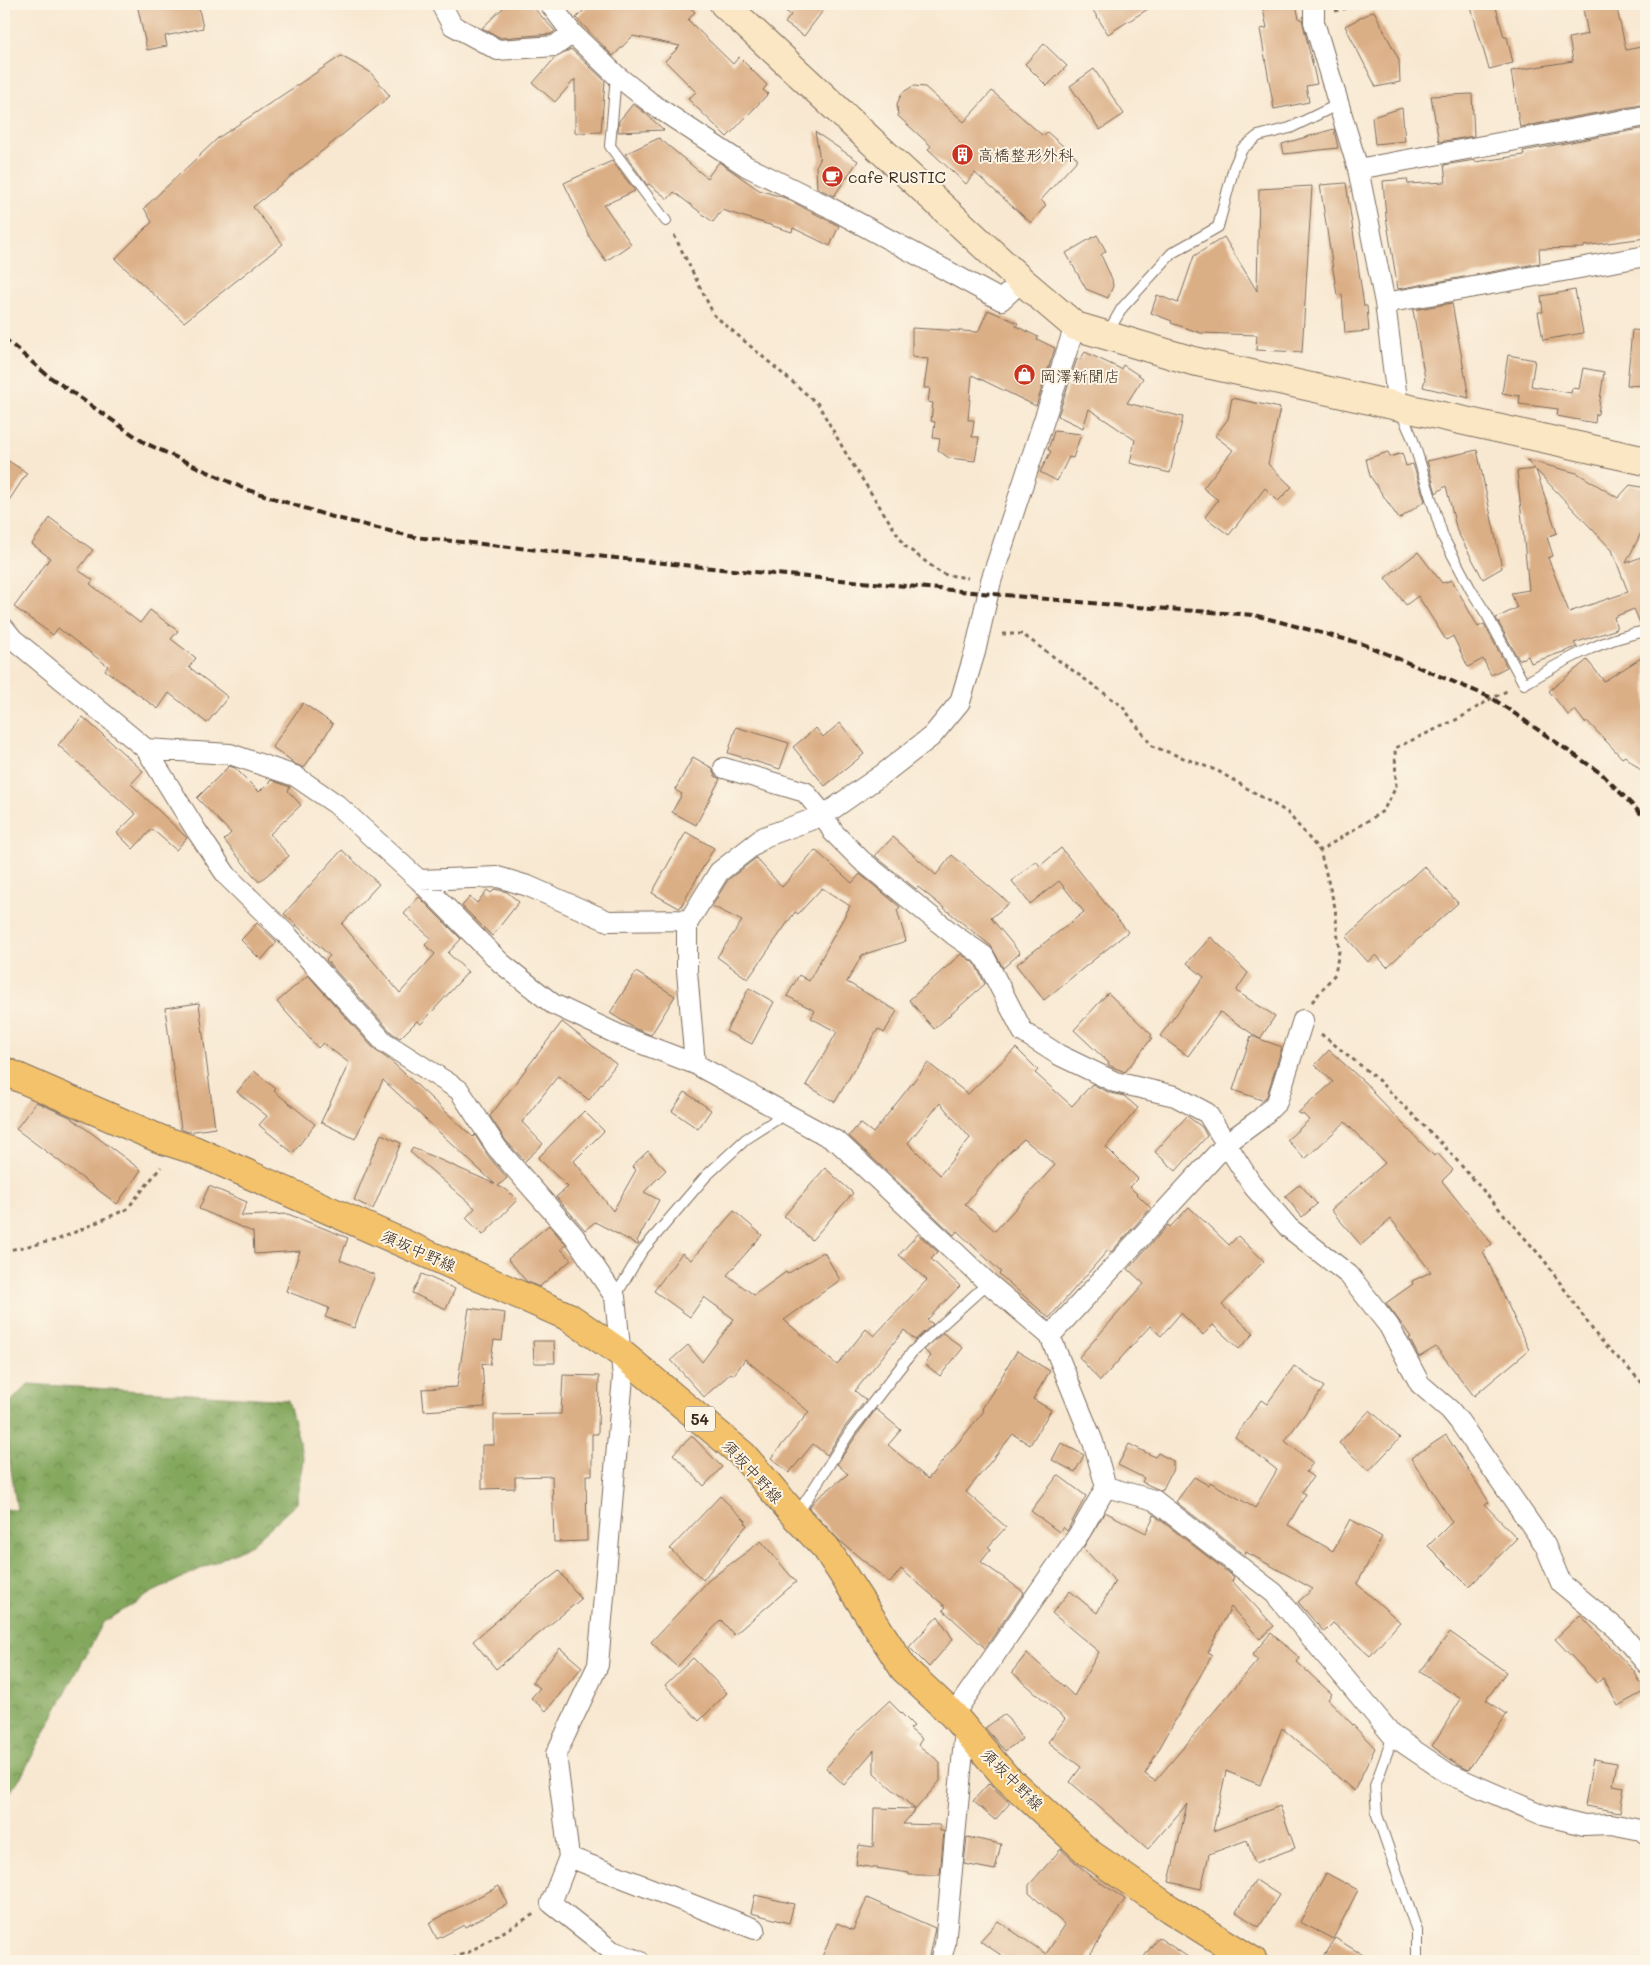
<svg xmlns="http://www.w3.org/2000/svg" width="1650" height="1965" font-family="Mali,'Klee One',sans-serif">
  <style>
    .forest { fill: url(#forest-crowns); stroke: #5f683e }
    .building { fill: #dbaf86; fill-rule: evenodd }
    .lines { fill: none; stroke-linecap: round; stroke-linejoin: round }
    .lane-casing { stroke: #7d6c5d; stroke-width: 12 }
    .street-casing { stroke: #7d6c5d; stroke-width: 22 }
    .secondary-casing { stroke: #7d6c5d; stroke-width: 30 }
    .primary-casing { stroke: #7d6c5d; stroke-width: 30 }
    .path { stroke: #7d6c5d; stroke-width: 3; stroke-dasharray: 4 4; stroke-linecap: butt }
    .lane { stroke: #fff; stroke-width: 10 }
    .street { stroke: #fff; stroke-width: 20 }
    .secondary { stroke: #fbe7c3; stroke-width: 28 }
    .primary { stroke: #f4c26a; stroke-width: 28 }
    .rail { stroke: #3b2a1e; stroke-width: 4; stroke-dasharray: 8 4; stroke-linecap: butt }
    .labels { text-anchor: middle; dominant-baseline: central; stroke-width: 4; stroke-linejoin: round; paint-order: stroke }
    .shield { fill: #fcf5e5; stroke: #75675a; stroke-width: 1 }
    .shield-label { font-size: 15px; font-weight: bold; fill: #3b2a1e }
    .poi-label { font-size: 16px; fill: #3b2a1e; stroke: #fcf5e5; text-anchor: start }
    .street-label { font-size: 16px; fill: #3b2a1e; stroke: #fcf5e5 }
  </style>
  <defs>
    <pattern id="forest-crowns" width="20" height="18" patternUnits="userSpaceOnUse" patternTransform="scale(1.25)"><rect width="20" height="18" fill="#83a75d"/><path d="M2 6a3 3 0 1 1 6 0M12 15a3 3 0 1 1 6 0" fill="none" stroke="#6c884c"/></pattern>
  </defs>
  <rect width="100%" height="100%" fill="#fcf5e5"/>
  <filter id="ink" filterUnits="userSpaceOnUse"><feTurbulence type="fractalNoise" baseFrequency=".02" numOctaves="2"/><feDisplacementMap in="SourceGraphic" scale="10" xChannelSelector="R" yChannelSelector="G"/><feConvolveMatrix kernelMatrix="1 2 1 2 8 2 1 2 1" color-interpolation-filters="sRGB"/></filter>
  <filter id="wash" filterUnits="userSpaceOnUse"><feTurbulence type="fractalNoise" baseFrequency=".0096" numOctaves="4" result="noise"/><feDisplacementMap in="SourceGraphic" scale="20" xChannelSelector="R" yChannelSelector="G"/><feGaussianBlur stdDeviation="1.12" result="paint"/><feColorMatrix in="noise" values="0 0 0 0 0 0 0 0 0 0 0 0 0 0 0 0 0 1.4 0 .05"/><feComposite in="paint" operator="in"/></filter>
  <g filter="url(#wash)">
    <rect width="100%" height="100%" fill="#f8e8d1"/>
    <!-- forest -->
    <path class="forest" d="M28,1384l260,16 16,60 -7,43 -45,41 -101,49 -48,30 -81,152 -18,26v-292l13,1 -13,-87v-14z"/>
    <g id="blocks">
      <!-- building -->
      <path class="building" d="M137,4h61l5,24 -38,8 2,10 -20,4z
        M507,4h23l25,27 -4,3 -50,4 -19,-10z
        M590,4h96l9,8 -7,8 45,44 6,-7 28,28 -4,5 5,4 -41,43 -39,-38 8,-7 -31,-31 15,-15 -47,-10 -20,20 -37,-38z
        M775,4h53l-24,32 -19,-13 6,-8z
        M1089,4h67l-48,30z
        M1262,4h34l3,15h3l15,65 -11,2 3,16 -35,7 -14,-80 7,-1z
        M1470,4h25l9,33h3l6,26 -24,6z
        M1582,4h34l10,46 20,-4v58l-126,23 -9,-56 62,-10 -4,-23 19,-4z
        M1374,11l25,49 1,22 -24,5 -31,-61z
        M1044,44l23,22 -20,20 -22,-22z
        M571,49l34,32 -4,51 -26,1v-54l-20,23 -22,-19 22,-25z
        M341,56l29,16 20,24 -137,111 30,37 -99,78 -69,-63 37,-37 -8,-14 74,-70z
        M1094,69l30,45 -24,16 -30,-44z
        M913,86l12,1 39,35 28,-31 51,45 4,-4 31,27 -37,41 5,5 -15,18 -56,-50 -9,11 -38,-35 3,-3 -33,-30 -1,-12 5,-11z
        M1472,94l2,42 -35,6 -8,-46z
        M633,104l12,9 19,17 -46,2 1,-11z
        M1402,108l3,33 -30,3 -3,-27z
        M1646,128v72h-3l3,38 -62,8v2l-45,1 1,14 -142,26 -12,-72 -3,-36 24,-2 1,5 38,-2 -2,-17 31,-5v2l49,-7 -1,-4z
        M1334,129l4,19 -54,6 -2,-10z
        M815,132l43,29 -24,35 -17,-8 -1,-22 4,-6z
        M659,138l48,40 12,-16 40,28 26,8 54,28 -9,20 -37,-18 -1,4 -70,-22 -9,12 -39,-30 -6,7 -19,-15 -2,1 -22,-31z
        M612,161l23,30 -31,14 27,39 -25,17 -16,-23 -26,-55z
        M1346,183l18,123h3l2,25 -24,2 -3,-39 -5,1 -17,-110z
        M1312,186l-10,166 -46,-2 1,-15 -56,-2 -30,-10 1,-2 -21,-8 6,-18 21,8 16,-47 30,-19 33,54 2,-102z
        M1097,235l9,16 -5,4 11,24 1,7 -5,12 -22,-9 -20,-36z
        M1575,290l8,43 -40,7 -5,-28h5l-2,-16z
        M1452,303l17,95 -46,-11 2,-8 -12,-69z
        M988,310l30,13 -2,3 22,11 -1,2 18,9 -19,58 -64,-31 -4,45h6l-2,17h7l-4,24 -26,-3 -11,-8 2,-11 -7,-1 2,-16 -4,-1 2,-18 -5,-1 2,-14h-6l4,-29 -16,-2v-29l66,4z
        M1632,330l14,1v55l-19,-1z
        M1085,352l36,17 2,-4 20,13 -16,25 56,14 -13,56 -40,-10 5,-23 -46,-31 -6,19 -25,-12 19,-57 3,1z
        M1508,355l27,5 -4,26 40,7 1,-5 7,1 4,-21 21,4 -6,42h-2l-1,9 -38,-7 1,-7 -39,-5 1,-8 -18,-3z
        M1232,398l48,10 -12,56 24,23 -14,14 -13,-13 -36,47 -24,-18 13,-17 -15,-12 30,-38 -18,-14 13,-17z
        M1054,431l27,3 -8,24 -4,-1 -12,24 -17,-9 11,-21 -3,-1z
        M1477,450l25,118 -19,11 -26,-48 -11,-45 -10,7 -9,-32z
        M1388,452l2,5 12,-4 4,13 7,-2 12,37 -26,18 -29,-43 -4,-17z
        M4,458l23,15 -23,35z
        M1526,460l51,13 41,25 12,-13 16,3v35l-20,40 20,-8v69l-5,1 -7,-16 -20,8 3,12 -43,14 3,4 -46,16 -3,-7 -9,4 -23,-42 21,-10 -6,-15 18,-3 -12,-119 18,-2zM1536,470l76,80 16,42 -59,20 -21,-54 5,-2 -6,-19 10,-4z
        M50,518l43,32 -15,20 15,10 -3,4 50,39 10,-13 28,21 -7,8 25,19 -7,9 39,30 -21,26 -38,-30 -11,16 -53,-39 3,-4 -50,-38 -5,7 -39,-28 36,-49 -18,-14z
        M1418,552l24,31 10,-3 26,47 6,-3 23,43 -16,8 -8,-16 -15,8 -15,-31 -7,4 -28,-44 -12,9 -21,-27z
        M1646,655v120l-21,-19 -3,2 -35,-37 -2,2 -10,-13 -7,5 -19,-24 38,-31 17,21z
        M303,703l30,21 -29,44 -13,-6 1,-1 -20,-14z
        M83,717l60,54 -12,13 56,54 -11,12 -24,-21 -19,20 -16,-16 19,-19 -78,-69z
        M840,723l24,31 -39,32 -32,-39 23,-19 7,9z
        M736,727l53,16 -9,26 -52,-16z
        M693,757l19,11 3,8 5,3 -24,46 -24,-13 10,-18 -7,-4z
        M229,766l6,2 24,24 12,-12 19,7 -2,4 13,14 -31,29 19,22 -30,26 -35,-42 7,-7 -34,-35z
        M686,832l28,16 -34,60h-1l-27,-15z
        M893,837l43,38 16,-20 57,48 -18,15 29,35 -17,15 -12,-22 -73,-59 -2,2 -41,-33z
        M1061,848l67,84 -84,68 -28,-35 68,-53 -25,-31 -29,23 -18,-23 24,-20 4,5z
        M342,850l37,34 -37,40 58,69 35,-39 -10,-9 6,-7 -27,-24 15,-17 42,42 -13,14 20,19 -47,52 -4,-3 -17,17 -8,-5 -66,-73 4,-4 -46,-42z
        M815,850l37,33 8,-9 40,33 -3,3 9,31 -44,14 -15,27 50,29 -13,22 -6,-4 -43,73 -29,-17 31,-53 -26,-14 4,-7 -28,-15 12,-21 10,6 41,-75 -28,-18 -24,26 -3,-2 -47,67 -31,-22 25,-36 -30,-15 16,-26 28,-22 26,29z
        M1424,866l34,37 -71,64 -11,-12 -8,7 -22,-25z
        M495,889l12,3 12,10 -27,34 -30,-30 8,-9 7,6 10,-13 4,3z
        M257,923l20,19 -16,18 -20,-20z
        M1211,937l37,36 -12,18 39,25 -15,23 -40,-27 -32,44 -28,-20 44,-59 -17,-14z
        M961,954l14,10 10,20 -51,45 -25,-29z
        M636,972l39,24 -24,39 -17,-7 -24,-15z
        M308,975l67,75 16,11 82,76 2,-2 13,21 19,22 -9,8 9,4 10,10 -34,35 -17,-17 9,-10 -65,-56 3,-4 82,36 -112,-104 -28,59 -34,-17 28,-59 -26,-20 -5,5 -41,-46z
        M749,988l25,14 -22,42 -26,-13z
        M1108,993l44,42 -2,2 2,1 -27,34 -17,-7 1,-2 -35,-33z
        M199,1003l16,125 -27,4 -7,-3 -16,-121z
        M562,1022l54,42 -27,36 -31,-24 -36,46 21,22 -18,17 -19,-20 -16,-25z
        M1251,1036l31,11 -15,49 -5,4 -29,-10z
        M1016,1048l22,22 -3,3 37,33 20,-22 18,9 14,3 14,12 -32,39 32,32 -8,8 21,21 -40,44 -3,-2 -59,68 -50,-44 2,-2 -44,-41 -3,4 -105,-99 11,-13 13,10 55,-70 40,31zM940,1103l30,35 -30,37 -32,-32zM1024,1139l31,26 -60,66 -30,-27 37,-45z
        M1329,1050l45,41 -2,1 62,64 3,-3 16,17 -11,11 50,63 -9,7 46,99 -55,46 -38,-49 -17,10 -10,-19 2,-1 -25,-34 27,-19 -1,-3 19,-9 -40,-53 -30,26 -30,-35 54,-47 -40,-41 -40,37 -18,-19 22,-20 -5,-5 -6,-2 35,-31 -18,-17z
        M254,1071l22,18 -2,2 41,33 -22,29 -34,-28 8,-9 -30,-24z
        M685,1092l26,18 -13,19 -26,-18z
        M36,1102l34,15 71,53 -24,34 -101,-75z
        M584,1111l20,20 -30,30 39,50 23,-41 -4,-4 16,-15 18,19 -22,22 15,8 -22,41 2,3 -1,1 -43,-23 -10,8 -29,-33 12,-10 -30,-29z
        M1187,1116l15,11 5,9 -31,35 -21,-19z
        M381,1134l20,9 -28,66 -19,-9z
        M825,1168l28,25 -41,47 -28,-24z
        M1300,1184l17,20 -15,13 -17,-21z
        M209,1186l38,16 -6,14 47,-2 60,24 -8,22 35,15 -21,53 -29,-11 4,-9 -43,-17 14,-40 -46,3 -1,-22 -54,-23z
        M1189,1207l40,38 9,-9 26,25 -42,44 32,28 -15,16 -26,-24 -10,10 -22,-22 -20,23 -11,-10 -50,55 -21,-24 65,-73 -16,-15 40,-44 2,2z
        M734,1211l28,24 -35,40 27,20 32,-23 1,2 37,-22 16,28 -56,40 53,45 29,-36 8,7 53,-56 -28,-25 19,-21 20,18 -7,7 29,27 -33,34 6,4 -18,16 -11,-10 -49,61 11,9 -22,28 -17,27 -14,-11 -24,29 -18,-15 38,-46 -64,-53 -11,16 -3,-2 -27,24 -33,-37 17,-15 14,17 32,-43 -30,-22 -14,20 -36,-26 28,-38 9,7z
        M549,1225l17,20 -5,4 10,11 -32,27 -13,-6 -18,-22z
        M422,1274l33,15 -9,20 -34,-16z
        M469,1308l36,5 -3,28 -8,-1 -4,25 -8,-2 3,44 -61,4 -2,-22 35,-2z
        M943,1333l20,15 -23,28 -15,-12 6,-8 -7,-6z
        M533,1341h21l1,22h-21z
        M1017,1351l33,20 -17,28 18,11 -21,35 -17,-11 -47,58 40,35 -18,20 3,2 -10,13 43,30 -39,56 -42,-38 3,-3 -45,-38 -11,14 -50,-42 -31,-33 6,-8 33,-26 -11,-10 19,-28 20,-27 25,21 -13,15 40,34 56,-68 -2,-2z
        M1294,1366l30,21 -39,54 28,22 -7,9 7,5 -11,15 4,2 -18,31 45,26 17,-32 32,18 -25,47 43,38 -30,34 -37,-33 -9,9 -26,-30 15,-13 -67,-37 -1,3 -69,-53 18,-25 14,8 2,-3 45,26 22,-38 -42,-33 26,-37 6,4z
        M563,1375l36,1 -1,58h-6v41h-6l1,66 -33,1 -2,-66 -37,1v11l-33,1v-44h12v-30l67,-1z
        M1370,1410l30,28 -31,33 -30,-28z
        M1446,1435l43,67 -4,3 32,33 -48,49 -41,-41 24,-24 -41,-64z
        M692,1436l30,31 -18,19 -31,-32z
        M1061,1443l23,12 -9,17 -23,-12z
        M1129,1444l26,13 3,-4 15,8v8l-11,22 -20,-9 2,-4 -26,-13z
        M1058,1475l28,21 -19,35 -4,-4 -4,5 -28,-21z
        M720,1496l26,25 -1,2 2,2 -44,55 -33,-31z
        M1105,1512l41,21 8,-18 80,62 -2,4 42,45 -14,13 -29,-32 -23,45 4,3 -67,119 10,7 103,-121 -6,-5 19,-22 29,25 -3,4 35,32 -4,5 47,49 -21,43 -72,-63 -22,57 -34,-14 -13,60 67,-25 15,42 -40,15 -8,-23 -38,14 -8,35 -32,-7 18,-78 -39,45 -78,-67 11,-15 -33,-25 17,-23 -53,-47 15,-19 47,43 25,-44 -47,-39 18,-22 27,22 18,-32 -32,-33z
        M761,1541l35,41 -62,53 -13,-15 -44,47 -26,-25 58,-62z
        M559,1571l22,28 -85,70 -23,-28 48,-41z
        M1580,1615l54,56 11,20 -27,15 -15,-28 -6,5 -42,-44z
        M938,1616l15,23 -24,28 -20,-20z
        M1450,1632l56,40 -20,28 21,14 -39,56 -10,-5 -26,-19 29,-47 -41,-27z
        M560,1648l22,19 -36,44 -15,-13 9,-10 -8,-6z
        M693,1658l34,35 -28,28 -34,-36z
        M889,1701l25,25 -4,3 12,10 -4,6 22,17v19l-37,43 37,1v6h4l-4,44h-31v-2l-53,-8 3,-20 14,2 1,-39 41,1 -41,-36v-23l-30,35 -18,-17 34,-40z
        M1005,1714l17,25 -17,12 -20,-23z
        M1593,1759l24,4 -4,22 11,2 -4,25 -35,-6z
        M989,1783l21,20 -15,17 -22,-19z
        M967,1837l34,7 -6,26 -31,-6z
        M1061,1849l28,26 36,24 -39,62h-76l-30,-20 18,-20 48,33 19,-29 -36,-32v-8z
        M1326,1873l32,17 -25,49 -33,-17z
        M1256,1880l23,15 -20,32 -23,-15z
        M499,1886l9,18 -43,23 -1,-2 -27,14 -8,-16z
        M755,1895l39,9 -5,19 -38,-10z
        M867,1898l68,30 -7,33h-108l17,-38 16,7z
        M1158,1937l36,24h-53z
        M1335,1938l38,23h-53z"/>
    </g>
  </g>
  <g filter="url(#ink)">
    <use href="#blocks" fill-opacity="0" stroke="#7d6c5d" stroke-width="1"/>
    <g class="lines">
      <defs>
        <path id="lane" d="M616,75l-6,71 56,75
          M1107,334l15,-26 50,-55 46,-26 16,-60 8,-18 16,-13 32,-8 49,-24
          M1400,410l12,27 31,100 28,53 16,25 37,69c39,-23 78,-45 122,-53
          M615,1297l27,-46 64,-75 40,-37 39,-25
          M796,1516l54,-84 63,-81 75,-68
          M1393,1736l-18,50 2,29 40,116v30"/>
        <path id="street" d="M441,4l11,21 46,25 57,-4 17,-13
          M550,4l22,29 44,42 35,28 95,63 81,40 174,94 21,-19
          M1314,4v18l44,147 27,134 13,104
          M1358,169l288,-53
          M1385,303l261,-47
          M4,628l9,11 133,110 50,81 31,46 59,58 98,108 75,48 38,58 77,88 41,61 8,80 -25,288 -42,89 13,103 186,72
          M146,749l84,5 65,22 41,28 83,76 82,83 52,41 66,31 76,29 143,78 150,141 62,53 43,106 13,45 48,13 120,93 119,143 56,38 94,41 41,10 27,-1 30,6 5,4
          M724,768l81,24 19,23 9,17 28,28 93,75 30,21 39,76 36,23 56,27 60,14 32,17 46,73 36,42 60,47 40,51 31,58 30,26 9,11 86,124 16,38 56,46 29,34
          M419,880l79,-3 30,9 80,35 81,-1
          M695,1064l-8,-93v-47l32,-52 45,-35 60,-22 59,-41 49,-38 28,-34 15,-50 16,-71 84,-255
          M1050,1336l177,-193 33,-24 17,-17 26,-82
          M953,1715l128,-184 25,-44
          M569,1857l-18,46 61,48 27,10
          M940,1961l5,-16 20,-216"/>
        <path id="secondary" d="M724,4l298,277 53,45 118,35 453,100"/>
        <path id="primary" d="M4,1071l156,68 34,11 375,167 53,37 121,101 53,62 30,31 78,121 49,46 52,61 84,77 81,56 83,52"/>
      </defs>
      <!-- lane casing -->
      <use href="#lane" class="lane-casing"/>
      <!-- street casing -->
      <use href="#street" class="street-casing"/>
      <!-- secondary casing -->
      <use href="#secondary" class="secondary-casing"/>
      <!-- primary casing -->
      <use href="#primary" class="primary-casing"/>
      <!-- path -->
      <path class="path" d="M1335,11l28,-7
        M674,235l40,80 104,89 30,53 57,89 37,28 26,4
        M1002,634h20l100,72 30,40 66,25 69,41 33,39
        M1312,1002l23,-28 4,-23 -4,-44 -15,-56 63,-40 13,-24 -1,-39 65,-30 32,-20 17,-8
        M1321,1034l53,42 71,71 99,113 53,76 49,51
        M4,1251l53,-11 70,-31 34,-42
        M445,1961l24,-9 65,-38"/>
      <!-- lane -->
      <use href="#lane" class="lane"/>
      <!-- street -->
      <use href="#street" class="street"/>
      <!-- secondary -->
      <use href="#secondary" class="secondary"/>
      <!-- primary -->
      <use href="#primary" class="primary"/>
      <!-- rail -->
      <path class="rail" d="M4,338l43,37 98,68 100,46 84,27 85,21 307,32 403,37 130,9 109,29 129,54 110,76 44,45"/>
    </g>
  </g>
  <!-- icons -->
  <defs>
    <symbol id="building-disc" viewBox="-11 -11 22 22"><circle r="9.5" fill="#c8321e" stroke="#fcf5e5"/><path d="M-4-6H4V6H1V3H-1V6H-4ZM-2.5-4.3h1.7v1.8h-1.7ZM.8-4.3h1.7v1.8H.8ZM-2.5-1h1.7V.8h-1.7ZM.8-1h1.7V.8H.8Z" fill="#fff"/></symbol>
    <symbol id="cafe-disc" viewBox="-11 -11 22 22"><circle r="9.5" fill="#c8321e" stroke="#fcf5e5"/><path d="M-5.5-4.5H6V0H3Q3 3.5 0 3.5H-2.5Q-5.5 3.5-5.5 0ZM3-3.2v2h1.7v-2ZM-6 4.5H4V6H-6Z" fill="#fff"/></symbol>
    <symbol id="shop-disc" viewBox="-11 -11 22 22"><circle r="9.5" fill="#c8321e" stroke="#fcf5e5"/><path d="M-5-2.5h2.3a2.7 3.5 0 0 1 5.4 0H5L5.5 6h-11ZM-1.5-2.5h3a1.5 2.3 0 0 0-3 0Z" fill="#fff"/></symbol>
  </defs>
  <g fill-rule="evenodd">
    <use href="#building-disc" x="950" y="142" width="25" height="25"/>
    <use href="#cafe-disc" x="820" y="164" width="25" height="25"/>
    <use href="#shop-disc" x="1012" y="362" width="25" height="25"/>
  </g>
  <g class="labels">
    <!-- shield labels -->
    <rect class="shield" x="685" y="1406.5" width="30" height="25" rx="4"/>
    <g class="shield-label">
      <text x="700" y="1419">54</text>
    </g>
    <!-- poi labels -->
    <g class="poi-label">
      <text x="978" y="154">高橋整形外科</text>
      <text x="848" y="176">cafe RUSTIC</text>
      <text x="1040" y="375">岡澤新聞店</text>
    </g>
    <!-- street labels -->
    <g class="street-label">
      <text transform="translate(419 1250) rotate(24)">須坂中野線</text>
      <text transform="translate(753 1471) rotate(47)">須坂中野線</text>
      <text transform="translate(1013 1779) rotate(45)">須坂中野線</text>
    </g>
  </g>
  <!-- margin -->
  <rect width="1650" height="1965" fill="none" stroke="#fcf5e5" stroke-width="20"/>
</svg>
